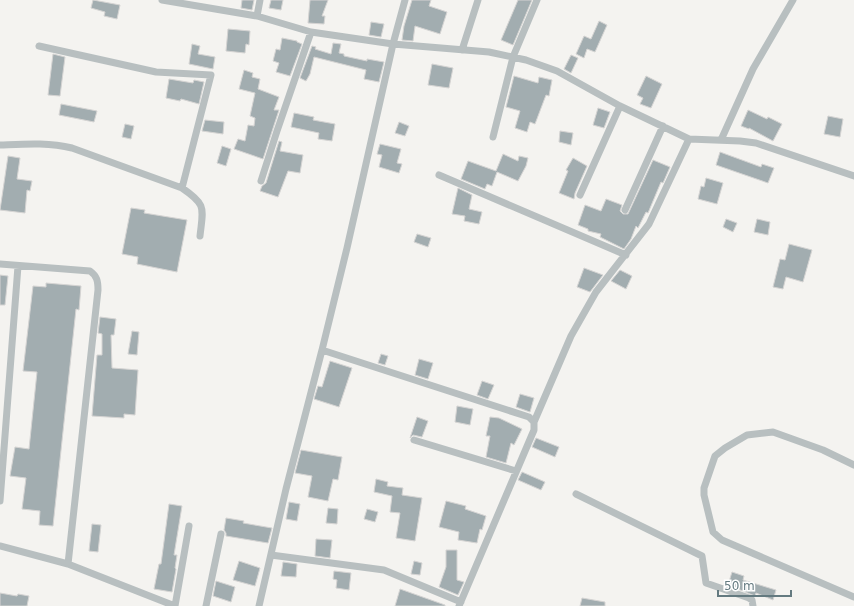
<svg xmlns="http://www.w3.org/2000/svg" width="854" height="606" font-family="'DejaVu Sans',sans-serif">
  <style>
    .building { fill: #a2adb0; stroke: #d5d4d3 }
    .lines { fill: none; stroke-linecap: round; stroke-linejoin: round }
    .minor { stroke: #b8bfc0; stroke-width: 7 }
  </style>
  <rect width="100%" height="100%" fill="#f4f3f0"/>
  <!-- building -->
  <path class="building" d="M93,0l27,5 -3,14 -13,-3 1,-4 -14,-4z
    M242,0h12l-2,10 -11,-2z
    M271,0h12l-2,10 -12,-2z
    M310,0h18l-6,16h3l-1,8 -16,-1z
    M412,0h19l-2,6 18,6 -7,22 -25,-8 -2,15 -11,-1 2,-14z
    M518,0h14l-19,45 -12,-5z
    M599,21l8,4 -12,27 -8,-3 -3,9 -8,-4 8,-18 7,3z
    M371,22l13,2 -3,13 -12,-2z
    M228,29l22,2 -1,14 -3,-1 -1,9 -19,-2z
    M282,38l15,3v1l5,2 -12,32 -14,-4 3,-9 -6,-2 3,-12 4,1z
    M333,43l8,1 -2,9 5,1v2l23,5v-2l17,3 -5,20 -15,-3 2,-9 -52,-13 -4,17 -4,7 -6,-3 12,-32 4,1 -1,2 16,5z
    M192,44l8,2 -2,8 17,3 -2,12 -24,-5z
    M53,54l12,3 -5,39 -12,-1z
    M571,55l7,3 -7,15 -7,-4z
    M432,64l21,4 -4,20 -21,-3z
    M244,70l9,3 -1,4 8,2 -2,10 21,8 -5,13h5l-16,49 -29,-10 4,-10 7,2 3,-16 6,1 1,-8 -5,-2 5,-23 -16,-4z
    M514,76l24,7 1,-6 13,3 -3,16 -3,-1 -11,29 -5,-2 -3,10 -12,-4 5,-17 -14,-4z
    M646,76l16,8 -11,24 -11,-4 3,-6 -6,-3z
    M169,79l24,4 1,-3 10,2 -5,22 -18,-5 -1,2 -14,-3z
    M61,104l36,7 -3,11 -35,-7z
    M598,108l12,4 -6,16 -11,-3z
    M748,110l19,9 1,-2 14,7 -9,17 -24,-13v1l-8,-3z
    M294,113l20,4 -1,3 22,4 -3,17 -14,-2 1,-6 -28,-6z
    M828,116l15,3 -3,18 -16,-3z
    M205,120l19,2 -1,12 -21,-3z
    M399,122l10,4 -4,10 -10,-3z
    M125,124l9,2 -3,13 -9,-2z
    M560,131l13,2 -2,12 -12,-3z
    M279,141l3,1 -2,9 23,4 -3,18 -12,-2 -10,26 -18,-6 2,-5 4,-3z
    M380,144l21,5 -4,14 5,1 -3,9 -20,-6 3,-12 -5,-1z
    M222,146l9,3 -5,17 -9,-3z
    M720,152l41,15 1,-3 12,4 -6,15 -52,-18z
    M503,154l15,7 1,-5 9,2 -2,8 -8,15 -21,-9 -5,14 -5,-2 -2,5 -24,-10 7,-18 28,10z
    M8,156l12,2 -3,21 15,2 -2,10 -3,-1 -2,23 -25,-3z
    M573,158l14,8 -12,27 -1,6 -15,-6 9,-22 -2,-1z
    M653,160l17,7 -7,16 -2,-1 -13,31 -2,-1 -8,16 -2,-2 -5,13 -7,10 -24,-12 1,-3 -13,-3v-2l-10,-4 7,-20 16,6 5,-12 16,6 -2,6 3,3h5z
    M706,178l17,5 -6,21 -19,-5 3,-13 3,1z
    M458,188l14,7 -3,14 13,3 -3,12 -15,-3 1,-5 -13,-2z
    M131,208l14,2 -1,3 43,7 -10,52 -40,-8 1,-7 -16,-3z
    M726,219l11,4 -4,9 -10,-5z
    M757,219l13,3 -2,13 -14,-3z
    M417,234l14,4 -3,9 -14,-5z
    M789,244l23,6 -9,32 -17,-5 -3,12 -10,-2 7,-28 5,1z
    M584,268l19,7 -13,17 -13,-5z
    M620,270l12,6 -6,13 -15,-8z
    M0,275l8,1 -3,29h-5z
    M46,283l35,3 -2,24 -3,-1 -23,217 -14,-1 1,-14 -18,-2 4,-31 -16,-2 5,-29 14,2 8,-77 -14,-1 10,-85 13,1z
    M100,317l16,2 -2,16h-3l1,33 26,2 -3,45 -11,-1v4l-32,-2 5,-61h5v-21l-4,-1z
    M132,331l7,1 -2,23 -9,-1z
    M381,354l7,2 -3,9 -7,-2z
    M419,359l14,4 -5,16 -13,-4z
    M330,361l22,7 -13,39 -25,-8 4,-13 4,1z
    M482,381l12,4 -6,14 -11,-4z
    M520,394l14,4 -4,14 -14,-5z
    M457,406l16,3 -3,16 -15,-3z
    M417,417l11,4 -6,16 -9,-2 -3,3z
    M490,417l9,1 23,11 -8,16 -3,-2 -5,20 -20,-6 4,-21h-4z
    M536,438l23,9 -4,10 -23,-10z
    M301,450l41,7 -4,23 -5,-1 -5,22 -20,-4 4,-21 -17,-3z
    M522,472l23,10 -4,8 -23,-10z
    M376,479l12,3 -1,4 16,2 -1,7 20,3 -7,43 -19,-3 4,-25 -10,-1 2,-16 -18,-4z
    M446,501l20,5 -1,3 21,7 -4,14 -2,-1 -3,14 -19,-3 1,-8 -20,-5z
    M289,502l11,2 -3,17 -11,-2z
    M169,504l13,2 -8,49h3l-2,13 1,1 -4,23 -18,-3 5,-25h2z
    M328,508l10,1 -1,15 -11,-1z
    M367,509l11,3 -3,10 -11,-3z
    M226,518l18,3 -1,2 29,5 -4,15 -42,-7v-3l-2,-3z
    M92,524l9,1 -3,27 -9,-1z
    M316,539l16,1 -2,18 -15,-2z
    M446,550h11v30l7,2 -6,13 -19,-8 7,-20z
    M239,561l21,7 -5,18 -22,-6z
    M414,561l8,2 -2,12 -9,-1z
    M283,562l14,2 -1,13 -15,-1z
    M334,571l17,2 -2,17 -13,-2 1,-8 -4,-1z
    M732,572l12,4 -1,4 33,10 -3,10 -17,-7 -1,3 -27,-11z
    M216,581l19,6 -4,15 -18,-6z
    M400,589l45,16v1h-50z
    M0,593l17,3 1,-2 11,2 -2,10h-27z
    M582,598l23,4v4h-25z"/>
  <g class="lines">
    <!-- minor -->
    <path class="minor" d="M162,0l95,16 54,16 82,12 96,8 37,8 31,11 63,35 69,33 51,2 16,2 98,33
      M405,0l-12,44 -46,204 -25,102 207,67 5,5v8l-3,7 -72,169
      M257,16l3,-16
      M39,46l117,26 55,3 -29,113
      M462,50l16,-50
      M493,137l20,-80 24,-57
      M721,140l32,-71 40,-69
      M0,145c24,-1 48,-3 72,3l110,40c25,17 21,20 18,48
      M439,175l187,80
      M261,181l16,-50 34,-99
      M580,195l40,-89
      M625,210l38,-84
      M0,264l90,7c7,5 8,10 8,19l-30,274
      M534,422l37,-86 25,-44 53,-68 40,-85
      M414,440l102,31
      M854,465l-31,-15 -50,-18 -26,3 -22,13 -10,8 -11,32v7l9,37 9,8 132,57
      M576,494l126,62 4,27 43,15 3,2 1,6
      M0,501l18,-235
      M0,546l68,18 107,42
      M271,555l113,15 77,32
      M175,606l14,-80
      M206,606l15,-72
      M259,606l27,-117 36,-139"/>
  </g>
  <!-- scale -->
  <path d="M718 590v6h73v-6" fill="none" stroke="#647a80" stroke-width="2"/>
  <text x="724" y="590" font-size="12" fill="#647a80" stroke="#ffffff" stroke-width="3" paint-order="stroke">50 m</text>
</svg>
